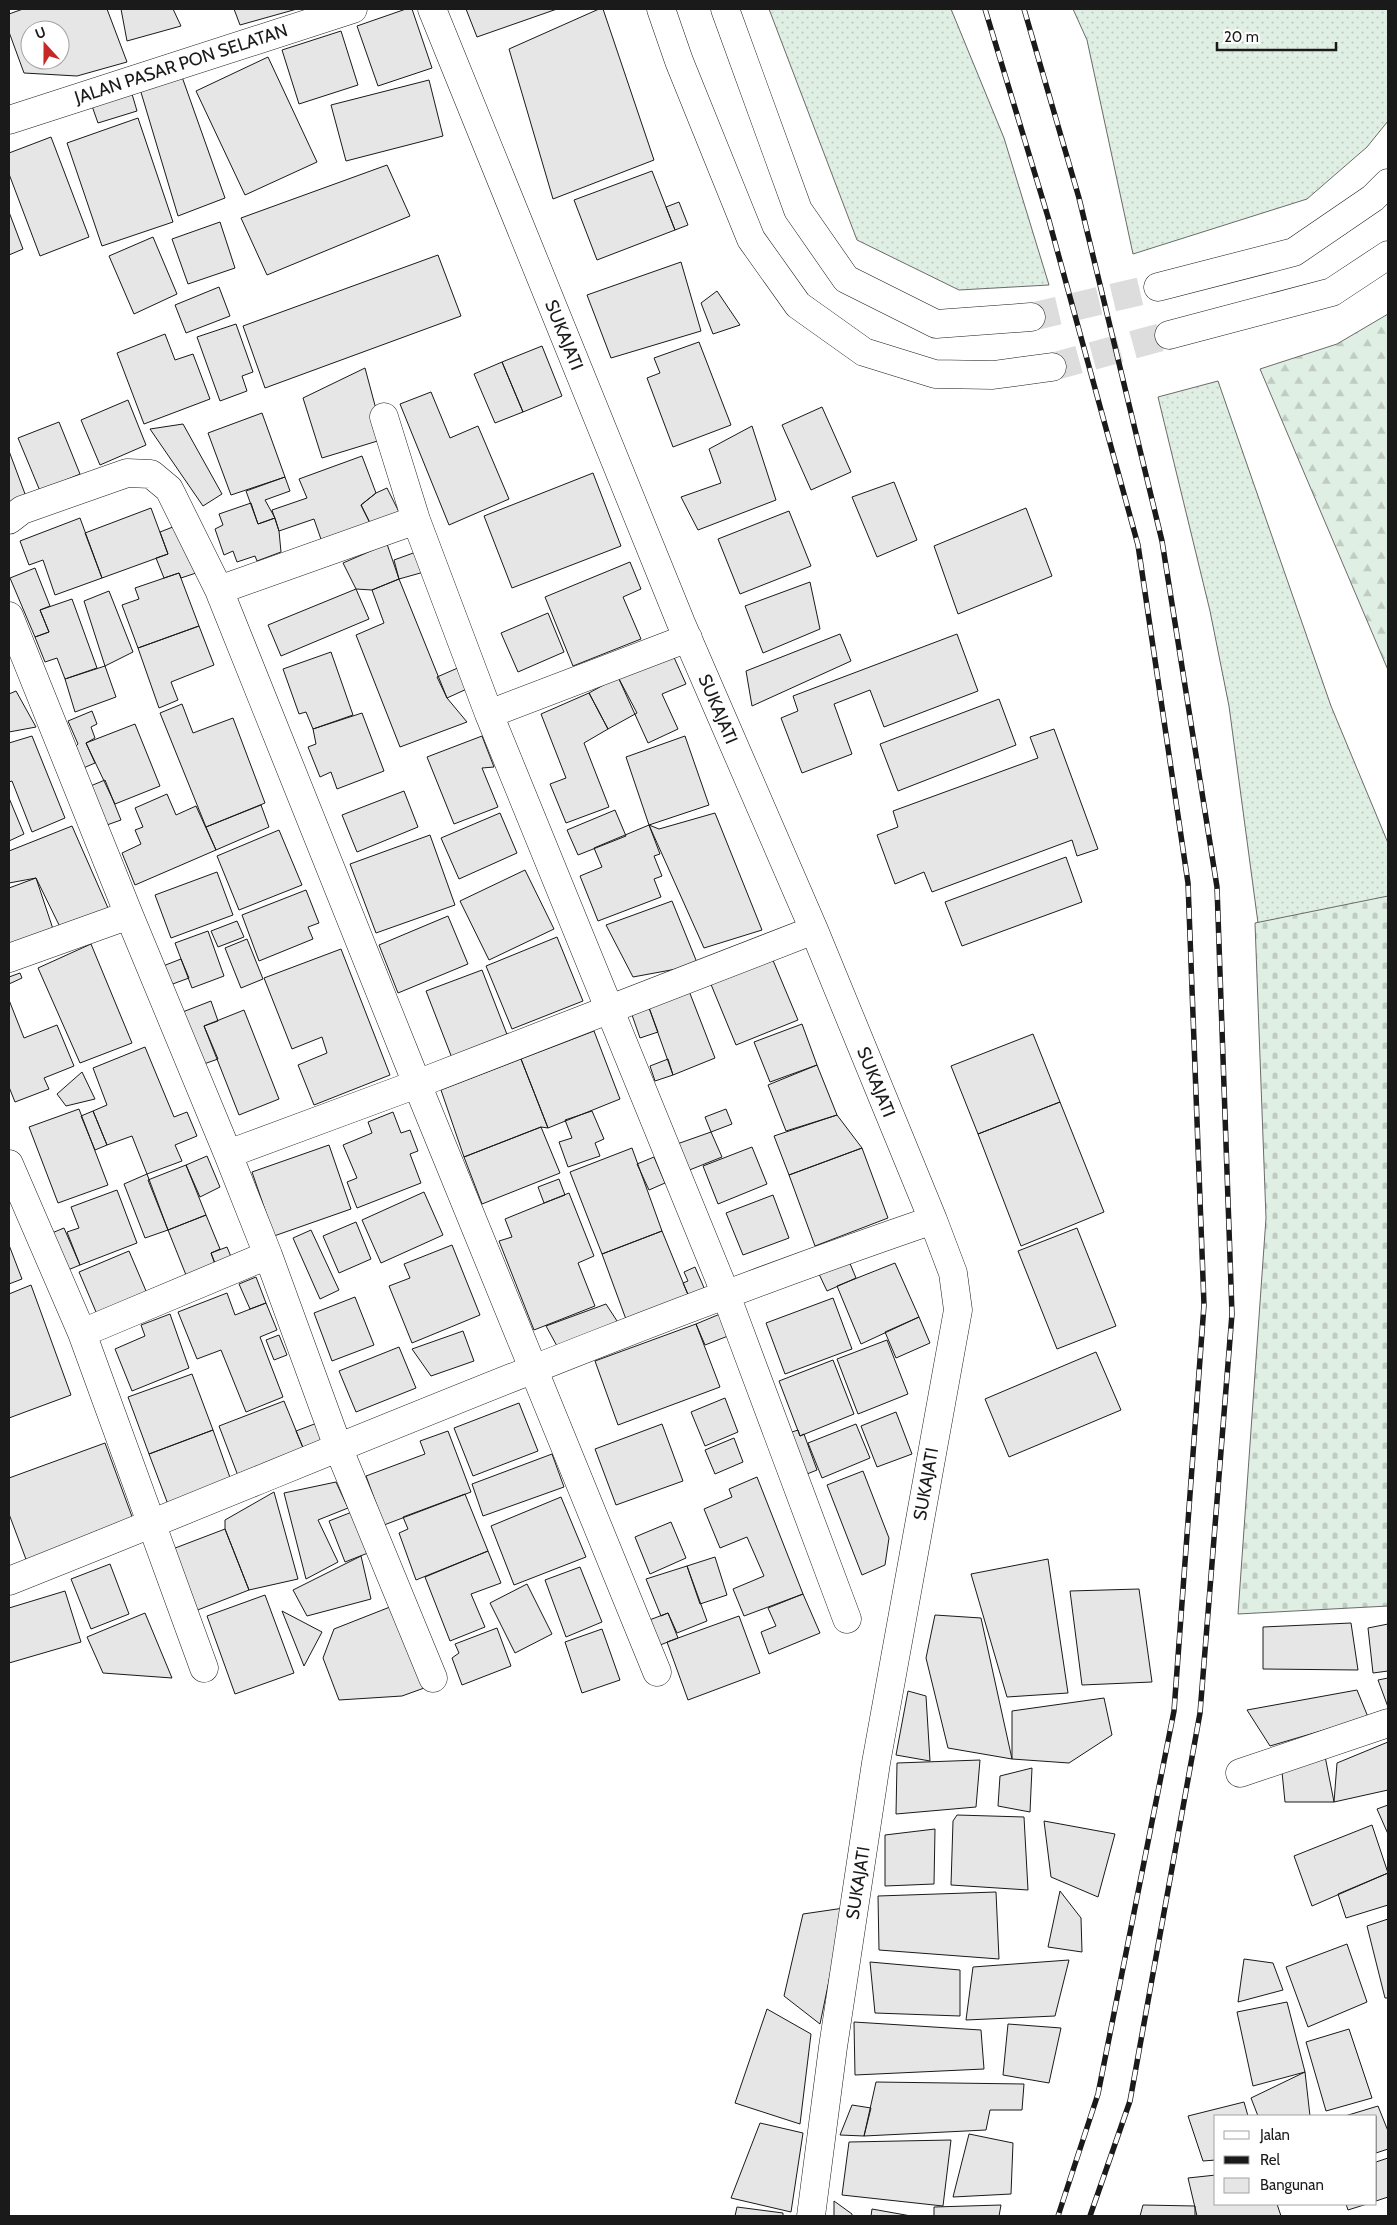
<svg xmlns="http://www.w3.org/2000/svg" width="1397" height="2225" font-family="Cabin,sans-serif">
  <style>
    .grass { fill: url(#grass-dots); stroke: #6a6a6a }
    .forest { fill: url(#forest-firs); stroke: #6a6a6a }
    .cemetery { fill: url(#cemetery-stones); stroke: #6a6a6a }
    .building { fill: #e6e6e6; stroke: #1a1a1a; fill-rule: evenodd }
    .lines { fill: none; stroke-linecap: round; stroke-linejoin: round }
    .major-tunnel { stroke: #ddd; stroke-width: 28; stroke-dasharray: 28 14; stroke-linecap: butt }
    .minor-casing { stroke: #1a1a1a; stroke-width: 29 }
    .major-casing { stroke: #1a1a1a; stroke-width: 29 }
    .minor { stroke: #fff; stroke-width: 28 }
    .major { stroke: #fff; stroke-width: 28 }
    .rail-casing { stroke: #1a1a1a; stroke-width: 5.5 }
    .rail { stroke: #fff; stroke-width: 4; stroke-dasharray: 11; stroke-linecap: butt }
    .labels { text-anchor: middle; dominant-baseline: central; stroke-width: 4; stroke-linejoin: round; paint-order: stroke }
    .street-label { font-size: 18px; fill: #1a1a1a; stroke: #fff }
  </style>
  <defs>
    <pattern id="grass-dots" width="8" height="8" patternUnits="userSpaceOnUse" patternTransform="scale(1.25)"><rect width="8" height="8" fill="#e0efe3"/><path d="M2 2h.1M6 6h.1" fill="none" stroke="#c0ccc2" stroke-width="1.8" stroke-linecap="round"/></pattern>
    <pattern id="forest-firs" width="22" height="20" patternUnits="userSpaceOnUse" patternTransform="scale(1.25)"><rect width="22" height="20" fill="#e0efe3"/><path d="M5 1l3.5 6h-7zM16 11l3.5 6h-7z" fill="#c0ccc2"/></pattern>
    <pattern id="cemetery-stones" width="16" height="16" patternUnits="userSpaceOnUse" patternTransform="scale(1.25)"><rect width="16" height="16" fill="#e0efe3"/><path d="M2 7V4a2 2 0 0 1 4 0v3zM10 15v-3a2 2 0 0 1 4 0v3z" fill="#c0ccc2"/></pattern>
  </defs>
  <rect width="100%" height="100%" fill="#fff"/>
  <!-- grass -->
  <path class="grass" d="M769,9h182l53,129 45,147 -90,5 -102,-50z
    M1073,9h315v112l-21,26 -60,52 -174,55 -46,-214z
    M1218,381l113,325 57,137v54l-130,26 -29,-217 -19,-95 -52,-214z"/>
  <!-- forest -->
  <path class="forest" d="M1388,314v356l-128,-301 77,-25z"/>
  <!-- cemetery -->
  <path class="cemetery" d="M1388,896v710l-150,8 28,-396 -11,-295z"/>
  <!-- building -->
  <path class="building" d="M23,9h84l20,53 -50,14 -53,-3 -15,-41v-18zM30,30h30v30h-30z
    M121,9h52l8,17 -54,15z
    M234,9h63l-57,16z
    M406,9h6l20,59 -54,18 -21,-60z
    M466,9h91l-80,28z
    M599,9h4l51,151 -101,39 -44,-150z
    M341,31l17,54 -59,19 -17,-54z
    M268,57l49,105 -72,33 -49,-104z
    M181,74l44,124 -47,18 -38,-127z
    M429,80l14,56 -97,25 -15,-56z
    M132,94l5,17 -39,12 -6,-17z
    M138,118l35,104 -71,24 -35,-103z
    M51,137l38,100 -49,19 -31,-82v-21z
    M387,165l23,51 -143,59 -26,-57z
    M652,171l23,59 -78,30 -23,-60z
    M679,202l9,23 -13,5 -9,-23z
    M9,212l14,37 -14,6z
    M220,222l15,46 -47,16 -16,-45z
    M153,237l24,57 -43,20 -25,-58z
    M438,255l23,61 -196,72 -22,-62z
    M681,262l20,69 -90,27 -24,-63z
    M219,287l11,29 -44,17 -11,-28z
    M717,291l23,34 -27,9 -12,-31z
    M236,324l17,48 -11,4 5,15 -27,10 -23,-64z
    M165,334l10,26 18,-6 17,45 -66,25 -27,-71z
    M699,342l32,83 -58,22 -26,-69 13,-5 -6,-15z
    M542,346l20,50 -39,16 -21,-50z
    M502,362l21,50 -28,11 -21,-49z
    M365,368l19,71 -62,19 -19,-60z
    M431,392l19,46 28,-12 31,73 -60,26 -49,-121z
    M128,400l18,45 -46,20 -19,-45z
    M822,407l29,65 -40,18 -29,-65z
    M262,413l23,64 -54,18 -23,-62z
    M59,422l21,52 -40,17 -22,-53z
    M183,424l39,70 -19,12 -53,-77z
    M752,426l24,74 -78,30 -17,-33 40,-14 -12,-34z
    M9,451l19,51 -19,8z
    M362,456l14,37 -15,12 10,20 -48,20 -9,-26 -35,12 -7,-21 35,-12 -8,-19z
    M593,473l28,73 -109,42 -28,-72z
    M285,477l5,14 -25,9 10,18 -17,6 -12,-33z
    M894,482l23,58 -40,17 -25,-60z
    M387,488l12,24 -28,13 -10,-20 15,-12z
    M251,503l7,21 17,-6 4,13 2,21 -24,9 -2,-5 -18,6 -4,-11 -9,4 -9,-26 8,-4 -4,-11z
    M151,508l17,46 -66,24 -17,-45z
    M1026,508l26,68 -94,38 -24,-68z
    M789,511l22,55 -71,28 -22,-55z
    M80,518l22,60 -47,17 -12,-35 -14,5 -9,-24z
    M178,525l18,48 -15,5 -2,-5 -15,5 -8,-20 12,-4 -8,-22z
    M387,544l12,35 -27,11 -16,-1 -13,-26z
    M416,552l8,20 -25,7 -5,-19z
    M630,562l11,27 -18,8 18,42 -68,27 -28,-69z
    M35,568l15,38 -10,4 9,22 -14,5 -25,-59z
    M179,573l20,53 -61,22 -16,-43 17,-6 -4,-11z
    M399,579l48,119 20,24 -67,25 -44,-112 28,-12 -12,-33z
    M810,582l10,47 -57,24 -18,-47z
    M356,589l13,30 -88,37 -13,-31z
    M109,591l24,61 -28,14 -21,-65z
    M72,599l25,69 -32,11 -8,-21 -12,4 -10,-25 14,-5 -9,-22z
    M548,613l16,39 -46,20 -17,-39z
    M199,626l15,39 -43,17 7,18 -19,8 -21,-60z
    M840,634l11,27 -99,45 -6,-35z
    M957,634l21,57 -94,36 -14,-37 -36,14 18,50 -50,19 -21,-55 17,-7 -5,-15z
    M331,652l22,63 -40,14 -7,-17 -7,2 -16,-45z
    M672,653l14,31 -24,10 16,35 -30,14 -30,-66z
    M105,666l11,31 -41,15 -10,-33z
    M460,667l9,21 -22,10 -10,-21z
    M618,677l19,36 -29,16 -19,-36z
    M16,691l20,36 -27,5v-38z
    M589,693l19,36 -24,14 25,64 -43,16 -16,-39 16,-6 -25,-64z
    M999,699l17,46 -118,46 -18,-47z
    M182,704l11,29 40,-15 32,85 -59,24 -46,-114z
    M92,711l5,13 -6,3 4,11 -9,5 9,20 -14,6 -8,-20 5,-5 -10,-23z
    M362,713l22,58 -47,18 -6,-17 -11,5 -12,-30 8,-3 -3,-15z
    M135,724l25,62 -45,18 -29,-61z
    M1054,729l44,120 -21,7 -5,-16 -140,52 -8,-20 -29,12 -18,-49 21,-8 -5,-16 145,-53 -8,-21z
    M32,736l33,82 -33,14 -20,-51 -3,1v-39z
    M482,736l12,31 -12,1 16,39 -44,17 -27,-67z
    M685,736l24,69 -60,20 -23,-68z
    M105,780l16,40 -17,6 -16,-39z
    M404,791l14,36 -61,25 -15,-37z
    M167,794l9,21 20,-9 20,44 -81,35 -13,-32 19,-9 -6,-14 8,-3 -8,-19z
    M9,798l15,36 -15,7z
    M261,805l8,22 -53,23 -10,-23z
    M615,810l11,26 -48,19 -11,-25z
    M500,813l17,40 -58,26 -18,-41z
    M715,813l47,117 -58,18 -55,-123 10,4z
    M649,825l11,29 -6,2 8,20 -8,3 7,18 -63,24 -18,-45 22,-9 -8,-19z
    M72,826l36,82 -48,19 -24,-49 -27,5v-32z
    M279,830l23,55 -63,25 -22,-54z
    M430,835l25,70 -79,28 -26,-69z
    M1066,857l16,45 -120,44 -17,-44z
    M525,870l29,59 -65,31 -29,-59z
    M217,872l16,43 -62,23 -16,-43z
    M36,878l18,54 -45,17v-61z
    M306,890l13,33 -11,4 5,12 -54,22 -17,-46z
    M672,901l26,64 -65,12 -27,-52z
    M448,916l20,48 -70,29 -19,-48z
    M237,921l7,16 -26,10 -7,-16z
    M208,931l16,45 -32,12 -17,-45z
    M557,937l26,64 -71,28 -26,-63z
    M247,939l16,40 -22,9 -16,-40z
    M91,944l41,99 -52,20 -42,-95z
    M341,949l49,126 -76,30 -16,-40 29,-12 -5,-16 -30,12 -28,-71z
    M772,958l26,62 -62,25 -26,-63z
    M181,959l8,19 -19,7 -7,-19z
    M482,970l26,67 -56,21 -26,-67z
    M20,973l2,5 -13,6v-7z
    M689,991l26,67 -42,17 -25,-70z
    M9,1000l15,38 33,-13 17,41 -30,12 5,11 -34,13 -6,-15z
    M211,1001l7,20 -14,5 14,33 -17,6 -21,-52z
    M648,1005l10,27 -18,6 -9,-26z
    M244,1010l35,89 -40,16 -35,-89z
    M802,1024l15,41 -47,17 -16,-40z
    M594,1031l26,68 -72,29 -27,-69z
    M1033,1034l27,68 -82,32 -27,-68z
    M145,1047l29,70 13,-5 10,24 -22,9 7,16 -35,13 -15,-38 -25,9 -14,-34 14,-6 -14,-37z
    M521,1059l27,69 -7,-1 -77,30 -23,-67z
    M668,1059l5,16 -18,6 -5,-15z
    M817,1065l20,50 -51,16 -18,-46z
    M82,1072l13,27 -29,7 -9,-12z
    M1060,1102l44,110 -83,34 -43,-112z
    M79,1109l29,76 -50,18 -29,-76z
    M726,1109l6,15 -21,8 -6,-15z
    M93,1111l14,34 -12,5 -14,-34z
    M592,1111l12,28 -9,4 5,13 -32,11 -9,-25 13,-4 -7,-18z
    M393,1112l8,21 9,-3 8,21 -8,3 11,29 -64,25 -10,-26 10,-4 -14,-33 29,-12 -4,-11z
    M837,1115l25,33 -73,27 -15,-39z
    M541,1127l19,46 -78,31 -18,-47z
    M711,1132l11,25 -35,14 -10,-27z
    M329,1145l22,64 -77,27 -22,-64z
    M752,1147l15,37 -49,20 -15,-38z
    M632,1148l30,83 -60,23 -32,-82z
    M862,1148l26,70 -73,28 -26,-71z
    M207,1156l13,31 -20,10 -14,-32z
    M654,1157l11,26 -16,7 -12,-26z
    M186,1165l20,50 -38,15 -20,-50z
    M147,1174l21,56 -23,8 -21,-54z
    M559,1179l6,16 -21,8 -6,-16z
    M117,1190l20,53 -57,22 -13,-33 12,-4 -8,-21z
    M424,1192l19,43 -62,28 -19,-43z
    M569,1193l25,63 -16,7 17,43 -61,24 -35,-89 13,-4 -7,-18z
    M773,1195l16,43 -46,17 -17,-42z
    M206,1215l14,34 -9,4 4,10 -29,12 -18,-45z
    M356,1222l15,37 -32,14 -16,-37z
    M64,1228l16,37 -17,7 -16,-37z
    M1077,1228l39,98 -59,23 -39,-98z
    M311,1230l28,60 -19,9 -27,-61z
    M662,1231l27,66 -62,25 -25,-68z
    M9,1245l13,34 -13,5z
    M452,1245l28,70 -68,28 -23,-57 21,-8 -6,-14z
    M227,1247l7,17 -17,6 -6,-17z
    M129,1251l20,47 -50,21 -20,-47z
    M849,1261l7,17 -29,13 -8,-17z
    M895,1263l24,54 -58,27 -24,-58z
    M695,1267l10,23 -16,7 -6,-14 5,-2 -4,-9z
    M256,1277l10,26 -16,6 -11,-25z
    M31,1285l40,110 -62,23v-124z
    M227,1293l8,22 31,-12 11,27 -17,7 23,60 -37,15 -25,-62 -24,9 -19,-47z
    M355,1297l19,48 -42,16 -18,-48z
    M833,1298l19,51 -67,25 -19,-51z
    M606,1304l13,20 -62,22 -11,-20z
    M170,1314l19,54 -57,23 -17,-42 30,-13 -4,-11z
    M720,1314l8,22 -23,9 -9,-21z
    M919,1317l11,26 -34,15 -11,-26z
    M696,1324l24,63 -102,38 -23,-64z
    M463,1331l11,30 -43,15 -19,-27z
    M279,1335l8,20 -13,5 -8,-20z
    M887,1340l21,54 -50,20 -21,-55z
    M399,1347l17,41 -60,24 -17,-41z
    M1096,1352l25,58 -112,47 -24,-58z
    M833,1360l21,54 -54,22 -21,-55z
    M192,1374l21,56 -64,24 -21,-57z
    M725,1398l13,34 -33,14 -14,-34z
    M284,1401l22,54 -66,26 -21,-55z
    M519,1403l19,48 -65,25 -19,-48z
    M896,1412l16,42 -35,13 -16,-41z
    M317,1423l10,25 -21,7 -10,-24z
    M662,1424l21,57 -67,24 -21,-56z
    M856,1424l14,34 -48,20 -14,-35z
    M213,1430l19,53 -63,24 -20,-53z
    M798,1430l2,6 4,-2 13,36 -15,6 -16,-42z
    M448,1431l23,61 -87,33 -18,-49 59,-22 -5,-13z
    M734,1438l9,24 -28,12 -10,-24z
    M105,1443l29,79 -107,40 -18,-48v-36z
    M552,1454l12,33 -81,29 -11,-32z
    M863,1471l26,67 -4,27 -23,10 -35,-90z
    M757,1477l46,117 -59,22 -11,-27 31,-13 -17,-39 -27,11 -16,-39 28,-12 -3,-8z
    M336,1482l12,26 -30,12 20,42 -32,17 -22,-86z
    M274,1492l24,87 -49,11 -24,-61v-9z
    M465,1494l23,57 -72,29 -17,-47 9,-4 -5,-12z
    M561,1497l25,60 -72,28 -23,-59z
    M352,1512l16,41 -23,9 -16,-41z
    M671,1522l15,36 -36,16 -15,-37z
    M225,1529l24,61 -54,21 -25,-61z
    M488,1551l13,32 -30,11 14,33 -35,14 -25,-64z
    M361,1556l10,43 -64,17 -14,-26z
    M715,1557l12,38 -27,9 -13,-38z
    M1048,1559l20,134 -61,4 -36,-123z
    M110,1564l19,50 -38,15 -20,-50z
    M687,1566l20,55 -30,12 -9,-20 -7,3 -15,-37z
    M580,1567l22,55 -36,15 -21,-57z
    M527,1584l25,50 -37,19 -25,-50z
    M1139,1589l13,93 -70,3 -12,-94z
    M65,1591l16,51 -72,21v-55z
    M803,1594l17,39 -51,21 -8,-22 15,-6 -8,-18z
    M265,1595l29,78 -59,21 -28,-78z
    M395,1605l32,82 -25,9 -63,4 -16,-42 11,-29z
    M282,1611l40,21 -18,34z
    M145,1613l27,65 -69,-5 -16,-36z
    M668,1613l10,25 -23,9 -11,-25z
    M935,1615l46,3 31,141 -64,-11 -22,-90z
    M739,1616l21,57 -72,27 -21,-58z
    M1351,1623l7,47 -95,-1v-42z
    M1388,1624v47l-15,2 -5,-45z
    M497,1628l14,38 -49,19 -10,-27 7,-5 -4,-9z
    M602,1629l18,51 -38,13 -17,-51z
    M1388,1678v29l-10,-27z
    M1357,1690l11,27 -98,29 -23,-36z
    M908,1691l18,5 4,65 -34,-6z
    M1104,1698l8,37 -43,28 -57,-4v-48z
    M1388,1742v48l-54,12 3,-39z
    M1325,1756l9,46h-49l-3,-30z
    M980,1760l-4,47 -80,7 1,-51z
    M1032,1768l-2,44 -32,-6 2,-30z
    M1388,1805v29l-11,-25z
    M957,1815l67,2 4,73 -77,-5 2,-64z
    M1044,1821l71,13 -17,63 -47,-20z
    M1372,1825l16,48 -76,33 -18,-50z
    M935,1829l-1,55 -49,2v-51z
    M1388,1873v32l-42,13 -8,-24z
    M1060,1891l21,27 1,34 -34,-5z
    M996,1892l3,67 -120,-9 -1,-54z
    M844,1908l-24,116 -36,-28 19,-82z
    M1388,1919v79h-3l-18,-72z
    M1347,1944l20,58 -59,25 -22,-60z
    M1244,1959l29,4 10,27 -45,12z
    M1069,1960l-14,56 -89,4 7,-53z
    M870,1962l90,8v46l-85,-3z
    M1287,2002l18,70 -52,14 -16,-74z
    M767,2009l44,25 -11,90 -65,-21z
    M854,2022l127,8 3,39 -129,6z
    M1008,2024l53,4 -12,55 -46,-8z
    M1349,2029l23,69 -46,13 -20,-69z
    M1305,2072l5,44h-52l-7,-18z
    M876,2082l148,2 -2,26h-32l-4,20 -122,6z
    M1244,2102l4,14h-32v44l-13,1 -15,-45z
    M852,2105l19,3 -7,28 -24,-1z
    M1378,2106l10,25v18l-12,4v-37h-31z
    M760,2123l43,10 -12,79 -60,-14z
    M969,2134l44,9 -2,51 -58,3z
    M951,2140l-8,66 -101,-11 7,-53z
    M1388,2158v39l-12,4v-39z
    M1216,2175v29h61l4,12h-84l-9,-38z
    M834,2201l18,13v2h-18z
    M1346,2204h21l-19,6z
    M1001,2205l-2,11h-65v-9z
    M1143,2205l52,1v10h-55z
    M737,2207l46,6v3h-48z
    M872,2209l39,7h-40z"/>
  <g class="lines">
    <!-- major-tunnel -->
    <path class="major-tunnel" d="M1031,317l127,-30
      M1052,367l117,-32"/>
    <defs>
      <path id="minor" d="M432,9l249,614 133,307 119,290 20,53 5,37 -82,453 -43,284 -22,169
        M9,120l344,-111
        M384,417l32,103 73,194 237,581 121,324
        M9,520l13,-10 105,-37 24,1 18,15 50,101 198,494 240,588
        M219,590l197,-70
        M9,616l120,299 99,239 40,101 70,192 95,231
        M489,714l199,-76
        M9,958l120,-43
        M228,1154l189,-70 397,-154
        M9,1164l73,169 122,335
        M82,1333l186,-78
        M9,1581c307,-122 611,-254 924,-361
        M1240,1773l148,-50"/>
      <path id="major" d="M661,9l18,52 72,178 47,66 66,47 71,22 58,1 59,-8
        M725,9l73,201 48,69 90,45 95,-7
        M1158,287l136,-35 79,-54 15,-15
        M1169,335l163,-43 56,-37"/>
    </defs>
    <!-- minor casing -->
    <use href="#minor" class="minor-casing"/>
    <!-- major casing -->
    <use href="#major" class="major-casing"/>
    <!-- minor -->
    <use href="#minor" class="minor"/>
    <!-- major -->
    <use href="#major" class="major"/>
    <defs>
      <path id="rail" d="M985,9l63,208 90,328 50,338 16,422 -30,406 -76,383 -40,122
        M1024,9l55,189 83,343 55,346 15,427 -32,399 -70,388 -40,115"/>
    </defs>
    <!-- rail casing -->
    <use href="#rail" class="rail-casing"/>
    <!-- rail -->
    <use href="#rail" class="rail"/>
  </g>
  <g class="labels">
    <!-- street labels -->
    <g class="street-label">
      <text transform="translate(181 64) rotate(-18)">JALAN PASAR PON SELATAN</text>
      <text transform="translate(564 335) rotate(68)">SUKAJATI</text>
      <text transform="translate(718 709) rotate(67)">SUKAJATI</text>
      <text transform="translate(876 1082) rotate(68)">SUKAJATI</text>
      <text transform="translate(926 1484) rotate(-80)">SUKAJATI</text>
      <text transform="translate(858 1883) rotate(-81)">SUKAJATI</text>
    </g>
  </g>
  <!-- border -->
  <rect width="1397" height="2225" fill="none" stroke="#1a1a1a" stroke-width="20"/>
  <!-- legend -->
  <rect x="1214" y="2115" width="162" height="90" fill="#ffffff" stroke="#a3a3a3"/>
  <rect x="1224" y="2131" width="25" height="8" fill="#ffffff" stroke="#a3a3a3"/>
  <text x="1260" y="2140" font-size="15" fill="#1a1a1a">Jalan</text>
  <rect x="1224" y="2156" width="25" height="8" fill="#1a1a1a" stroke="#a3a3a3"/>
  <text x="1260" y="2165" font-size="15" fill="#1a1a1a">Rel</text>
  <rect x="1224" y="2178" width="25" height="15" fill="#e6e6e6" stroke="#a3a3a3"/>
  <text x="1260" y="2190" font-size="15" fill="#1a1a1a">Bangunan</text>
  <!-- north arrow -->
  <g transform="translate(45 45) rotate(339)"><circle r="24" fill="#ffffff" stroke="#a3a3a3"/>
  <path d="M0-4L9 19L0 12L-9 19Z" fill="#c62828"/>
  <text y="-8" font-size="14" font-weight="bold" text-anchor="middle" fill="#1a1a1a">U</text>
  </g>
  <!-- scale -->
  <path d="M1217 42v8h119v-8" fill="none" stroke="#1a1a1a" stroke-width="2.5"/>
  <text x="1224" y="42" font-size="15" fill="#1a1a1a" stroke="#ffffff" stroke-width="4" paint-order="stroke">20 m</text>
</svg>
